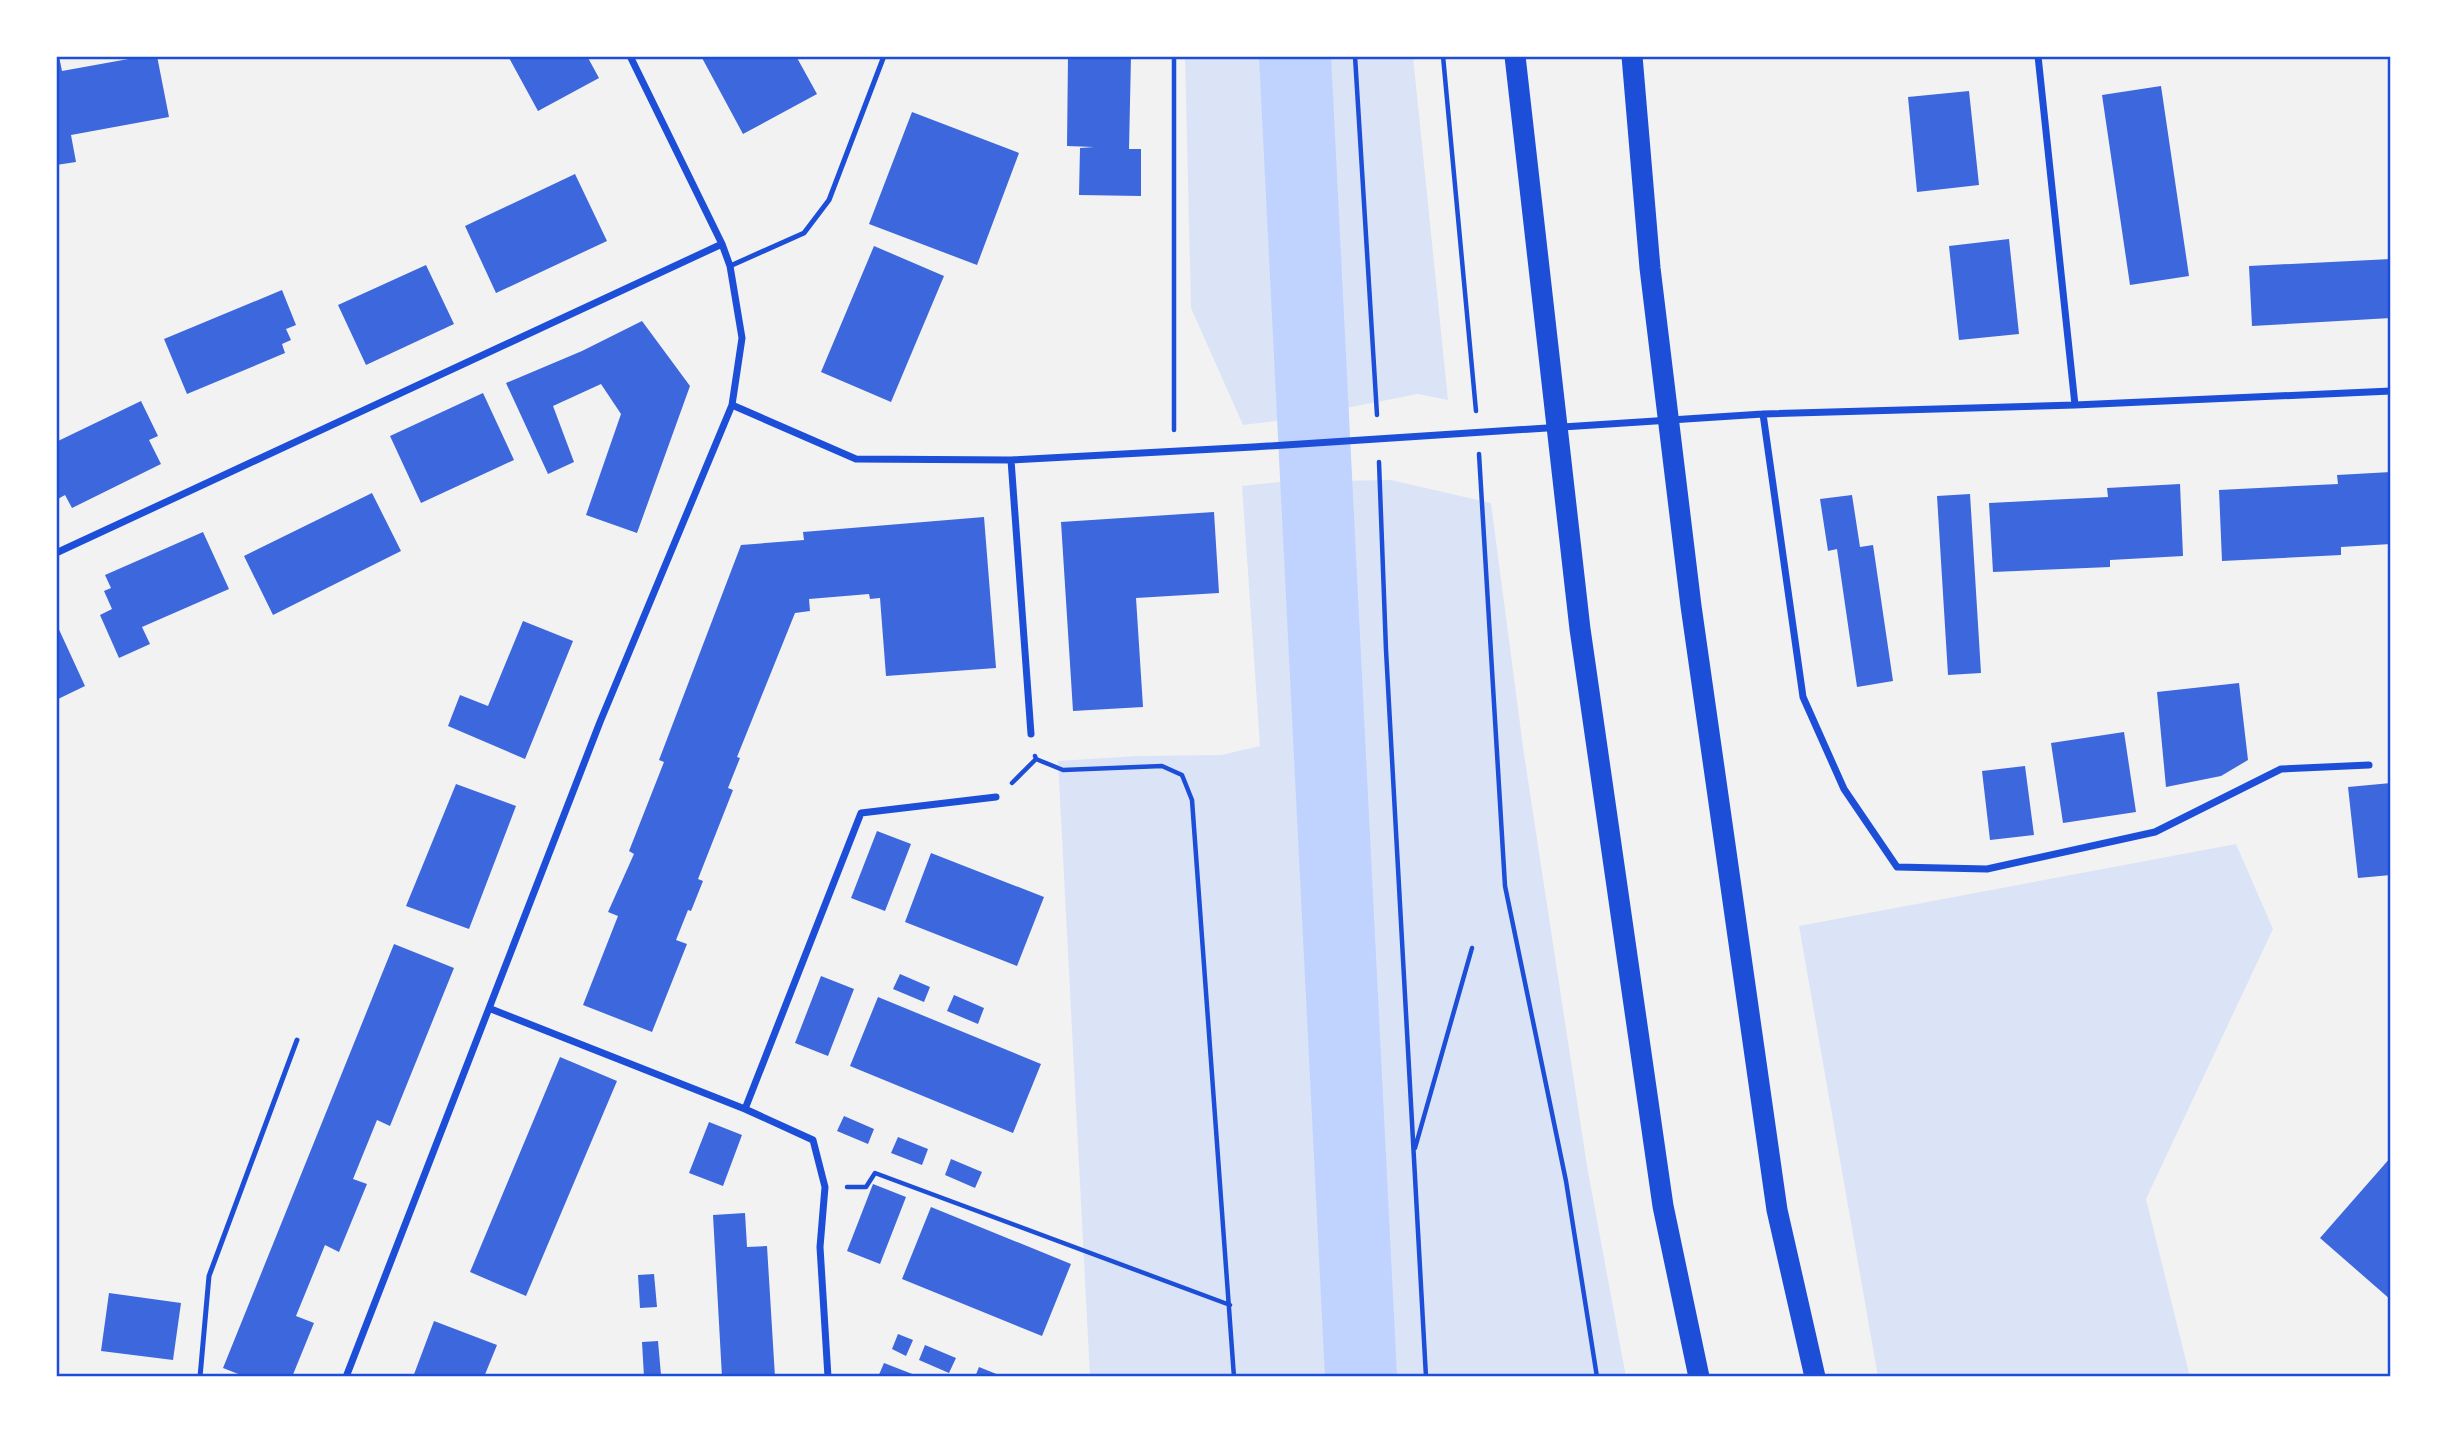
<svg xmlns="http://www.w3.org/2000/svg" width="2447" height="1433" font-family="Commissioner,sans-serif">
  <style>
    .green { fill: #dbe4f7 }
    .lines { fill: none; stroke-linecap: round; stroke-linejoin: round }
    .river { stroke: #bfd3fe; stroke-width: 72 }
    .building { fill: #3d67dc }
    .path { stroke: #1d4ed8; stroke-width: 4.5 }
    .service { stroke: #1d4ed8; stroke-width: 5 }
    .minor { stroke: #1d4ed8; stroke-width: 7 }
    .motorway { stroke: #1d4ed8; stroke-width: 21 }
    .neatline { fill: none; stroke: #1d4ed8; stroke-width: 2.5 }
  </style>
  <rect width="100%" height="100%" fill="#f2f2f2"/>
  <!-- green -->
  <path class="green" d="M1185,56h228l35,344 -30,-6 -134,26 -41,5 -52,-117z
    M1391,480l100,23 33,251 63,412 39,211h-536l-32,-616 78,-5 85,-1 39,-9 -18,-260 36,-4z
    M2236,844l37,85 -127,270 44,178h-312l-79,-451z"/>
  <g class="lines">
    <!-- river -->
    <path class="river" d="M1295,56l66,1321"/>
  </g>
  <!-- building -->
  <path class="building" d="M56,56h3l3,15 83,-15h12l12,61 -98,18 5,27 -20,3z
    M508,56h79l12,22 -61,33z
    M701,56h95l21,38 -74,40z
    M1068,56h63l-2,93h12v47l-62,-1 1,-47 14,-1 -27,-1z
    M2161,86l28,190 -59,9 -28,-190z
    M1969,91l10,94 -62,7 -9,-95z
    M912,112l107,41 -42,112 -108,-41z
    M575,174l32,67 -111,52 -31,-67z
    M2009,239l10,95 -60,6 -10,-94z
    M874,246l70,30 -53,126 -70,-30z
    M2391,259v59l-139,8 -3,-60z
    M426,265l28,59 -88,41 -28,-60z
    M282,290l14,35 -10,4 5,11 -9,4 3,9 -98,41 -23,-55z
    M642,321l48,65 -53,147 -51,-18 35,-101 -20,-30 -48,22 21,56 -26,12 -42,-91 76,-32z
    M483,393l31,67 -93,43 -31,-67z
    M141,401l17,35 -9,4 12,24 -89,44 -7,-13 -9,5v-58z
    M2391,472v72l-50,3v8l-119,6 -3,-71 119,-6 -1,-9z
    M2180,484l3,72 -73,4v7l-117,5 -4,-69 119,-6 -1,-9z
    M372,493l29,58 -128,64 -29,-59z
    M1970,494l11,179 -33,2 -11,-179z
    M1852,495l8,52 13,-2 20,136 -36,6 -20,-138 -9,2 -8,-52z
    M1214,512l5,81 -83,5 7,109 -70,4 -12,-189z
    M984,517l12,151 -110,8 -6,-78 -10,1 -1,-5 -60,5 1,12 -15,2 -58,144 3,1 -12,30 5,2 -35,89 5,2 -12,30 -3,-1 -12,30 11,4 -35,88 -69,-27 35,-89 -10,-4 26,-58 -5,-3 35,-89 -5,-2 82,-215 63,-5 -1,-8z
    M203,532l26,57 -87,38 8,17 -31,14 -19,-43 12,-6 -8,-18 7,-3 -6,-13z
    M523,621l50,20 -48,118 -77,-33 12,-31 28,11z
    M56,623l29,63 -29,14z
    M2239,683l9,77 -27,16 -55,11 -9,-95z
    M2124,732l12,80 -73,11 -12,-80z
    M2025,766l9,69 -44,5 -8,-69z
    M2391,783v92l-33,3 -10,-91z
    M456,784l60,22 -47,123 -63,-23z
    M877,831l34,13 -26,67 -34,-13z
    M931,853l113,44 -27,69 -112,-44z
    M394,944l60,24 -64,158 -13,-6 -24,59 14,5 -28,68 -14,-7 -29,71 18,7 -22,54h-46l-23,-9z
    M900,974l30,13 -6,15 -31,-13z
    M821,976l33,13 -26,67 -33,-13z
    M954,995l30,13 -6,16 -31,-13z
    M878,997l163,67 -28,69 -163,-67z
    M560,1057l57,24 -91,215 -56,-24z
    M844,1116l30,13 -6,15 -31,-13z
    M709,1122l33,13 -19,51 -34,-13z
    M898,1137l30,12 -6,16 -31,-12z
    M2391,1157v143l-71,-62z
    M951,1159l31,13 -7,16 -30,-13z
    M873,1184l33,13 -26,67 -33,-13z
    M931,1207l140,57 -29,72 -140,-57z
    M745,1213l2,34 20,-1 8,131h-53l-9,-162z
    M654,1274l3,33 -17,1 -2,-33z
    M109,1293l72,10 -8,57 -72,-9z
    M434,1321l63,24 -13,32h-71z
    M898,1334l15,6 -7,16 -14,-7z
    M658,1341l3,34 -17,2 -2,-35z
    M925,1345l31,13 -7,15 -30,-13z
    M884,1363l36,14h-42z
    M979,1367l25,10h-29z"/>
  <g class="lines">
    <!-- path -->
    <path class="path" d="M1174,56v374
      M1355,56l22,359
      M1443,56l33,355
      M1479,454l26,432 61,295 31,196
      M1379,462l7,188 40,727
      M1035,756l1,3 27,11 99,-4 20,9 10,25 42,577
      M1012,783l24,-24
      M1415,1148l57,-200
      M847,1187h19l9,-14 355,132"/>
    <!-- service -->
    <path class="service" d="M730,266l74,-33 25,-33 55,-144
      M200,1377l9,-101 88,-236"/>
    <!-- minor -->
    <path class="minor" d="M2038,56l37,349
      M732,405l124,54 155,1 242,-13 510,-33 312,-9 316,-14
      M1763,414l40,283 41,92 53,78 90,2 168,-37 126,-63 88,-4
      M1011,460l20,274
      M56,553l666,-309
      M491,1009l254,100 116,-296 135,-16
      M745,1109l68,31 12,47 -5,60 8,130
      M346,1377l254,-655 132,-317 10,-67 -12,-72 -8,-22 -92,-188"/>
    <!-- motorway -->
    <path class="motorway" d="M1515,56l65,573 83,577 36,171
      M1632,56l18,212 41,338 86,604 38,167"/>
  </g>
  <!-- border -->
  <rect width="2447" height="1433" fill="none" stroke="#ffffff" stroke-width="116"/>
  <rect x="58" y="58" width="2331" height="1317" class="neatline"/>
</svg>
